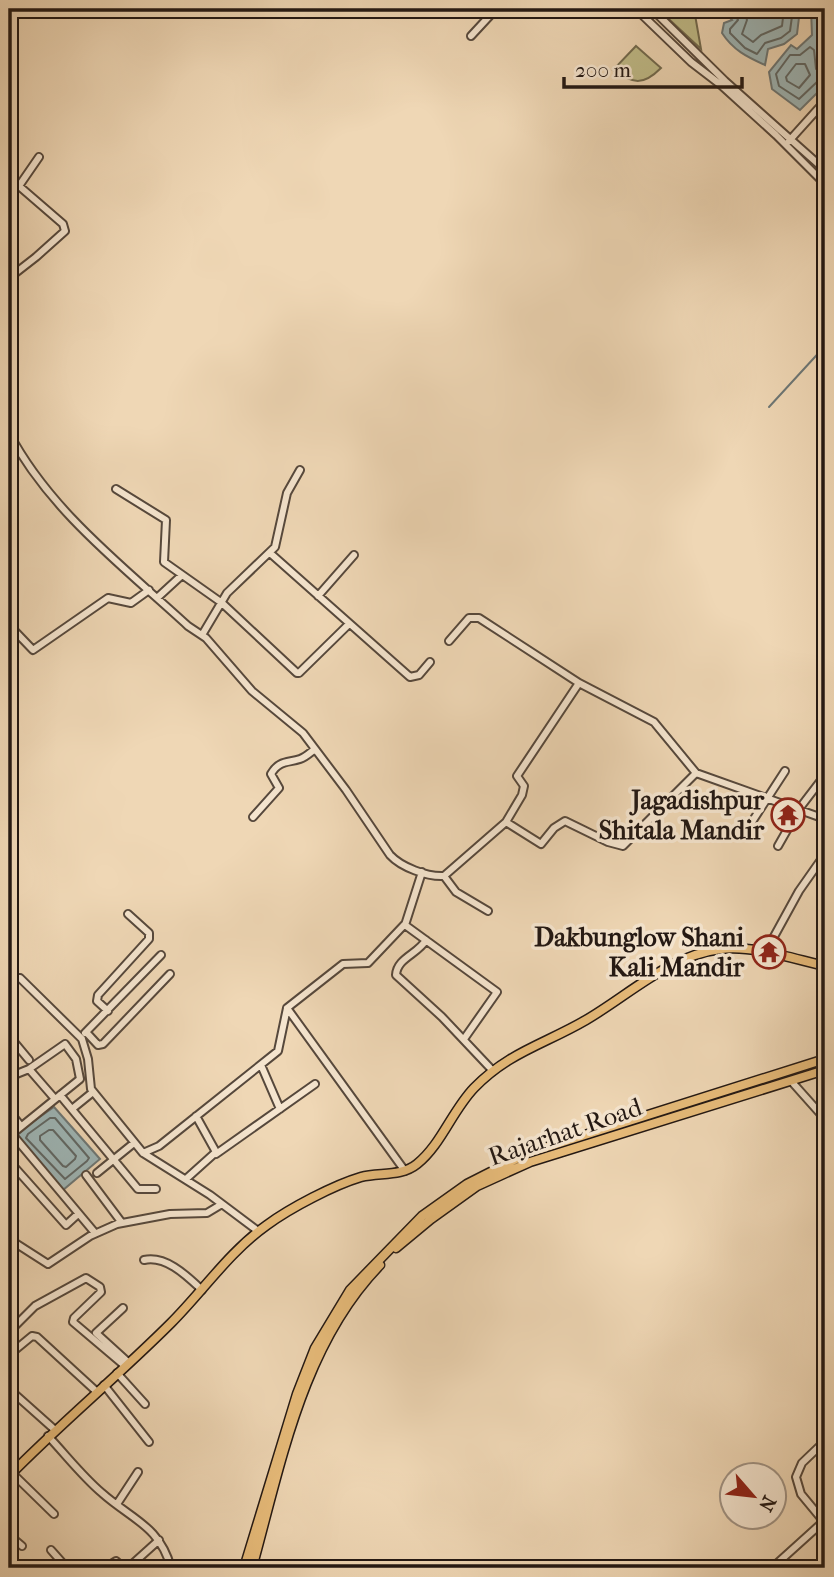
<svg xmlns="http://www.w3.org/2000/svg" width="834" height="1577" font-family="'IM FELL French Canon',serif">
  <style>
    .green { fill: #c0bc89; stroke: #726a4e; stroke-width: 2 }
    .water { fill: #9eb7b8; stroke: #6d7776; stroke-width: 2 }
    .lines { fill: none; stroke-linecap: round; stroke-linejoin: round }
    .shore { stroke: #606866; stroke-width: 2 }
    .stream { stroke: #6d7776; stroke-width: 2 }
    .minor-casing { stroke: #56483c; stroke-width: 10 }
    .major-casing { stroke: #231813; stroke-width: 11 }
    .minor { stroke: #f5e5cf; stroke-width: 6 }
    .major { stroke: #e8bc7a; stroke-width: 8 }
    .labels { text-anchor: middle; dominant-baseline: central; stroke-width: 7; stroke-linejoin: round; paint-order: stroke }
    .poi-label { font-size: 26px; font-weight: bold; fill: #231813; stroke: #f5e5cf; text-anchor: end }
    .street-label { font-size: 26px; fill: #231813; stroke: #f5e5cf }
  </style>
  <rect width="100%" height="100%" fill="#efd7b5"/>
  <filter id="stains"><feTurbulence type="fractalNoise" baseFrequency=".00286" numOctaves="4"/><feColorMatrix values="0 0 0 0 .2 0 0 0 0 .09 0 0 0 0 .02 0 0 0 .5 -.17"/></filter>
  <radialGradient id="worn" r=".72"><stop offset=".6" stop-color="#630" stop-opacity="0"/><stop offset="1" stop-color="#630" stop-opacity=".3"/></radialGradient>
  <!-- green -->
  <path class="green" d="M658,9h36l7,40z
    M636,46l25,22c-18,18 -28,16 -48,2z"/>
  <!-- water -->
  <path class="water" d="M723,9h77l-3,25 -13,10 -16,5 -3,16c-18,-8 -32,-15 -43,-32l2,-10 8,-3z
    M811,9h8l4,78 -23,23 -28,-21 -3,-17 22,-27 6,4 15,-14z
    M54,1107l46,52 -37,31 -49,-55z"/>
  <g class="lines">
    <!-- shore -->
    <path class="shore" d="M732,9l6,11 -8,9v4l15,15 12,6 8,-11 16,-5 9,-7 3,-22
      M743,9l4,11 -5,14 11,8 8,-7 21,-9 2,-17
      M796,64h9l5,11 -11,13 -12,-7 -1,-4z
      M825,72l-9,-3 -2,-19 -4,-3 -10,8h-10l-14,19 3,12 20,13 19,-18 7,-1
      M50,1118h5l34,40 -2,3 -22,18 -39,-41 2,-4z
      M49,1130h4l23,26 -1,3 -9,8 -3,-1 -23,-26v-4z"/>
    <!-- stream -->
    <path class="stream" d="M769,407l56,-61"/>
    <defs>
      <path id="minor" d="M636,9l55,53 30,23 55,50 49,49
        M652,9l73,72 100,89
        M471,36l25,-27
        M789,141l36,-40
        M9,278l27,-21 29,-26 -2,-7 -44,-38 20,-29
        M9,433c41,78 115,134 179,193l18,12 46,53 51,42 43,57 44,65c11,12 37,22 54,21l62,-54 35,22 13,-16 11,-7 43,21 15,4 73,-73 129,46
        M116,489l50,31 -2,42 58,41 75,70h2l50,-49
        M270,553l140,124 9,-2 11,-13
        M318,596l36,-41
        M157,598l25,-23
        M9,625l24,25 75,-52 23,5 18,-13
        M202,635l25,-42 48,-46 12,-54 13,-23
        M449,641l20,-23h10l100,65 75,39 42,51
        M253,817l26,-29 -8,-14c8,-14 17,-11 29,-15 6,-2 11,-7 15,-10
        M506,822l16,-27 2,-9 -7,-10 62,-93
        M748,828l37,-57
        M778,846l21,-37 26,-34
        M422,872l-17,53 92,67 -33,47
        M444,876l12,16 32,19
        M426,940c-8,14 -29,18 -30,35l46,42 51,54
        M765,953l34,-62 26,-37
        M9,980l11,-2 62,61 6,20 3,30 52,64 67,42 48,36
        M287,1008l118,163
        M108,1011l-11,-10 1,-6 51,-56v-6l-21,-19
        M86,1032l12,13 5,-1 67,-70
        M85,1033l76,-78
        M9,1036l20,24
        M261,1065l19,44
        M29,1069l36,-25 11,15 4,20 -68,55 83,99
        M9,1077l20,-8 26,30
        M792,1082l33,37
        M60,1095l78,94h18
        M72,1109l21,-17
        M9,1111l12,15
        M143,1153l16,-7 119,-95 9,-43 56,-44 25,-1 37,-39
        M216,1154l99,-70
        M9,1161l57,64 12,-11
        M97,1173l37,-30
        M86,1175l36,48
        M186,1179l30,-27 -20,-36
        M9,1185v5
        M9,1239l39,25 42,-28 27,-12 53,-10 37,-1 15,-9
        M144,1260c22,-5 43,16 58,30
        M123,1308l-27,25 33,30
        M9,1332l26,-26 51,-28 14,9 1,5 -27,26 -1,4 52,44
        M9,1355l23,-19 5,1 60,55
        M117,1373l28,31
        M104,1385l45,57
        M9,1389l46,41
        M48,1436c18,19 34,40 54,57 29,26 58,33 69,75
        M825,1441l-23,22 -6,14 5,17 24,29
        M12,1473l42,41
        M117,1504l21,-32
        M9,1535l13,11
        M51,1550l16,18
        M105,1568l11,-7 8,7
        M128,1568l31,-28
        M772,1568l52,-47"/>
      <path id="major" d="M396,1248l35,-29 46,-33 53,-24 295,-92
        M9,1476c52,-53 109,-100 162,-153 32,-32 58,-71 96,-98 23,-17 67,-40 94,-48 18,-5 40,0 56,-13 24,-19 35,-53 57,-76 35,-36 71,-44 112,-68 43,-25 84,-65 135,-71 32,-4 73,10 104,17
        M244,1568l53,-174 18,-46 35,-58 72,-74 45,-32 61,-31 297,-94
        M252,1568c29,-104 50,-223 128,-303"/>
    </defs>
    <!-- minor casing -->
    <use href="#minor" class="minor-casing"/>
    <!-- major casing -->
    <use href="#major" class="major-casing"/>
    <!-- minor -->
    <use href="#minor" class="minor"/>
    <!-- major -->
    <use href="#major" class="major"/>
  </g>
  <!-- icons -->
  <defs>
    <symbol id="temple-ring" viewBox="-11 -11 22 22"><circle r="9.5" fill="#f5e5cf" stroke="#8f2418" stroke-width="1.5"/><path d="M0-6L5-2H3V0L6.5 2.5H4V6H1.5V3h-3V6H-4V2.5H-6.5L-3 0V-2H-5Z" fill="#8f2418"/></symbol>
  </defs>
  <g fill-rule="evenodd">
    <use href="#temple-ring" x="769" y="796" width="38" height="38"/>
    <use href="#temple-ring" x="750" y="933" width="38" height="38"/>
  </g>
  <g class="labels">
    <!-- poi labels -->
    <g class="poi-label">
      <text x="764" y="800">Jagadishpur<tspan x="764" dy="30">Shitala Mandir</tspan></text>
      <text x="744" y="937">Dakbunglow Shani<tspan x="744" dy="30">Kali Mandir</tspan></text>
    </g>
    <!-- street labels -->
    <g class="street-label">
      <text transform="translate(565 1132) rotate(-19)">Rajarhat Road</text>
    </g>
  </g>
  <!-- margin -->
  <rect width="834" height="1577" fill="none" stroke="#efd7b5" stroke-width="35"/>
  <rect x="10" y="10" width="813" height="1556" fill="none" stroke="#231813" stroke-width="3.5"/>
  <rect x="18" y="18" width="799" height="1542" fill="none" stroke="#231813" stroke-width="2"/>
  <!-- north arrow -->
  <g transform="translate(753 1496) rotate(118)"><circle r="33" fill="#f5e5cf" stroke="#a19384" stroke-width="2"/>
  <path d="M0-5L12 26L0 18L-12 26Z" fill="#8f2418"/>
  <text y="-10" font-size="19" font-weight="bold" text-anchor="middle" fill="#231813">N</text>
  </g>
  <!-- scale -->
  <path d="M564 77v10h178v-10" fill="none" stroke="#231813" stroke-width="3.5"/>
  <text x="575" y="77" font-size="21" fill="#231813" stroke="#f5e5cf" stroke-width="5" paint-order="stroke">200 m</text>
  <rect width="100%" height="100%" filter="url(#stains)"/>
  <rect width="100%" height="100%" fill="url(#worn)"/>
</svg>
